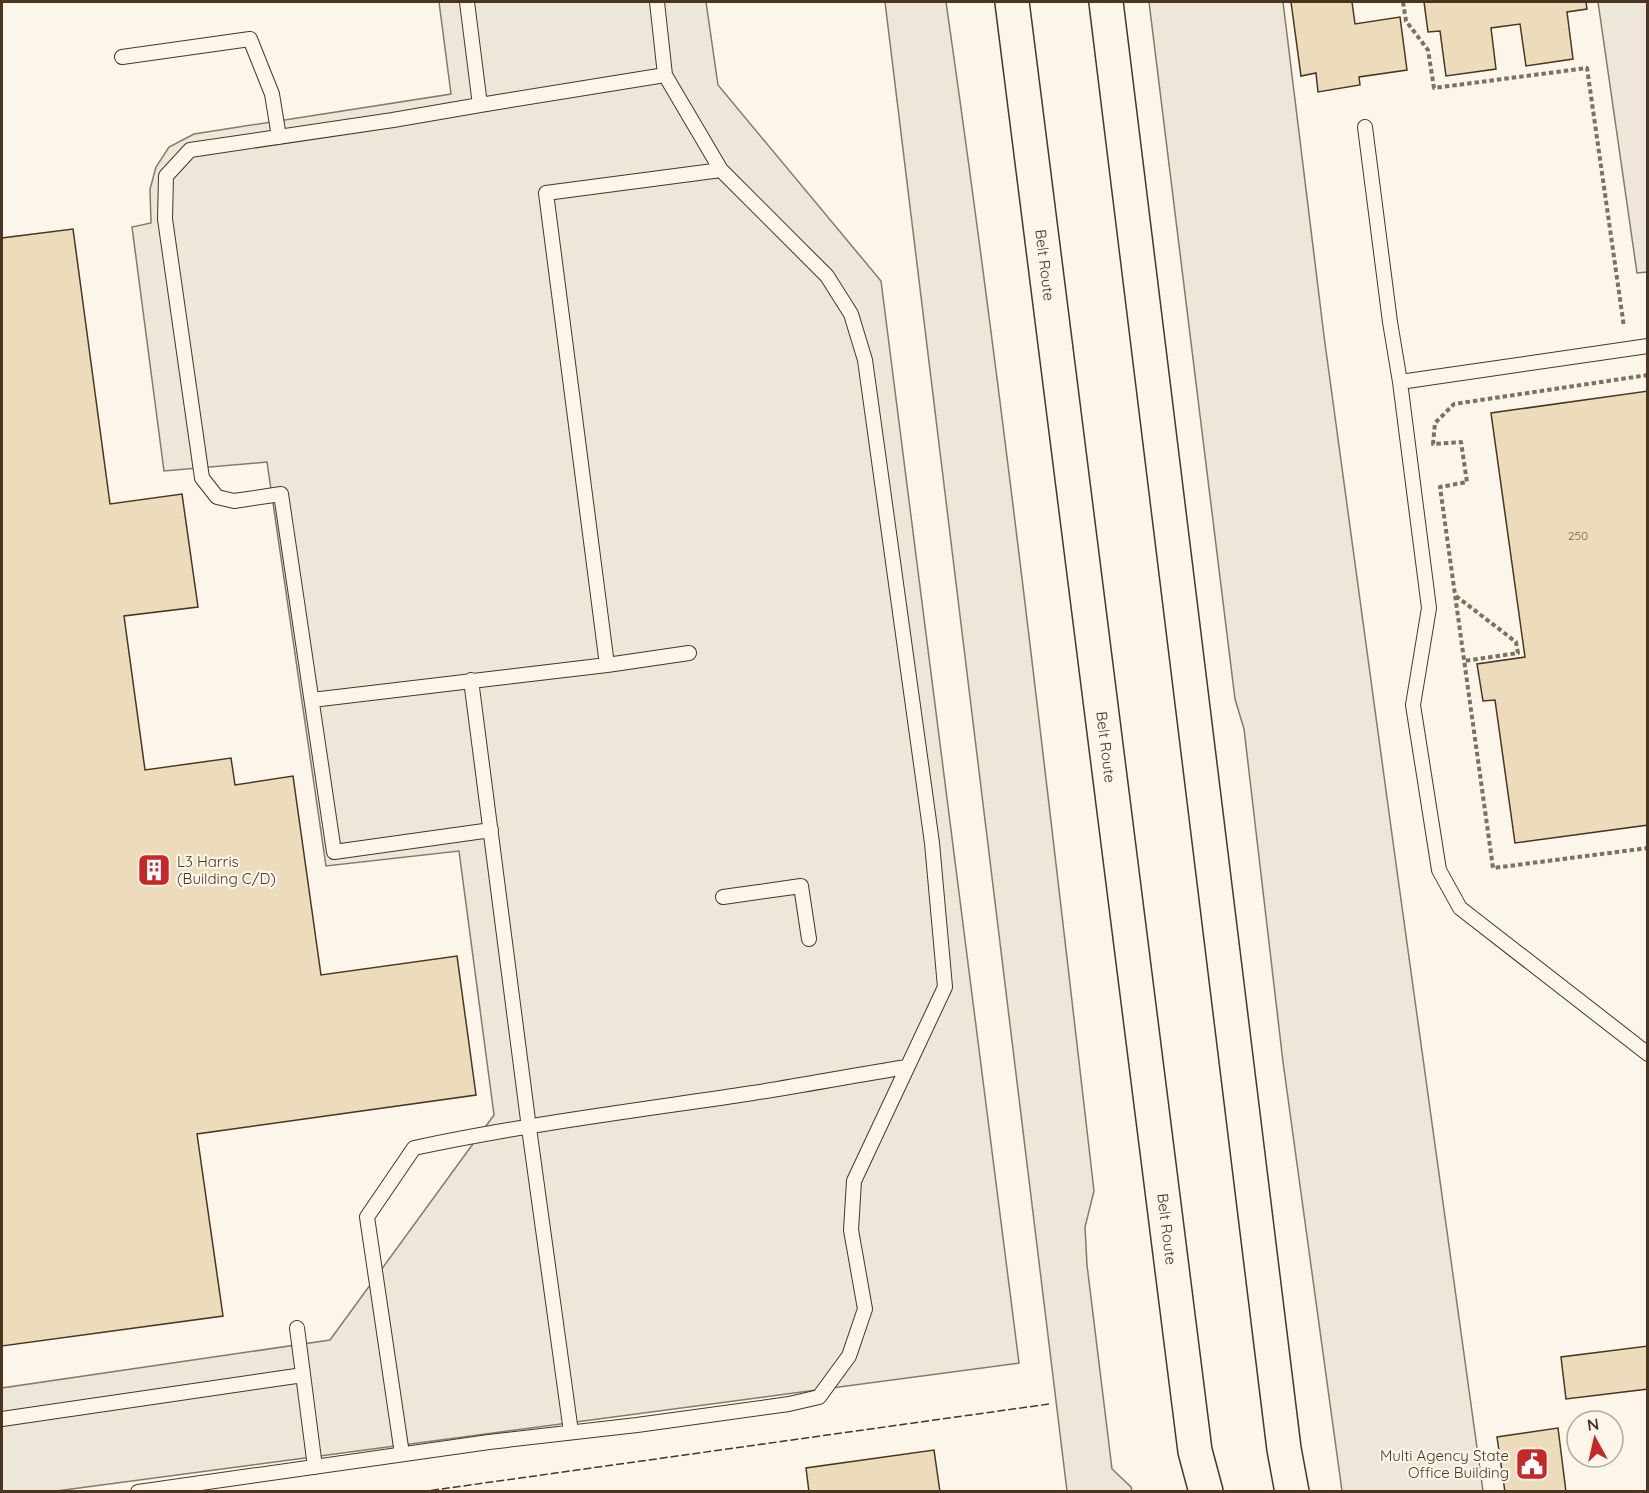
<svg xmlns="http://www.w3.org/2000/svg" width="1649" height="1493" font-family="Quicksand,sans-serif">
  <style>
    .green { fill: #ede6d9; stroke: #887966; stroke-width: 1.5 }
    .parking { fill: #ede7d9; stroke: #887966; stroke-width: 1.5 }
    .building { fill: #ecdcbc; stroke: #4a3520; stroke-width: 1.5 }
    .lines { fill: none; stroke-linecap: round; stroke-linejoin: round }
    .lane-casing { stroke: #4a3520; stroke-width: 16 }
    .highway-casing { stroke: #4a3520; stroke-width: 36 }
    .path { stroke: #7f6f5c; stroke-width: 4; stroke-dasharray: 4.5 3; stroke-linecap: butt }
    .lane { stroke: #fbf6e9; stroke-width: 14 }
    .highway { stroke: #fbf6e9; stroke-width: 33 }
    .fence { stroke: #4a3520; stroke-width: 1.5; stroke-dasharray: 8 3; stroke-linecap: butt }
    .labels { text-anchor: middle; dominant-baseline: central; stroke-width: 4.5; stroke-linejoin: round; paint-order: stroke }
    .number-label { font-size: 12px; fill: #725f47 }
    .street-label { font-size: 15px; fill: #4a3520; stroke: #fbf6e9 }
    .poi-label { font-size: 15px; fill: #4a3520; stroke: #fbf6e9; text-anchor: start }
  </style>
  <rect width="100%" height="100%" fill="#fbf6e9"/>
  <!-- green -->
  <path class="green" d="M885,2h61c57,395 102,792 148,1189l-9,36 2,38 25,204 19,18 1,4h-65z
    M1149,2h134l41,334 69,506 90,649h-141l-59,-429 -39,-333 -9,-30z"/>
  <!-- parking -->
  <path class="parking" d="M439,2h267l12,83 163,196 138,1082 -970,129 -47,-1v-103l328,-48 164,-225 -35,-264 -133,15 -59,-404 -103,9 -32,-244 19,-4 -1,-34 6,-22 13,-20 25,-13 257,-40z
    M1598,2h49v270l-10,1z"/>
  <!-- building -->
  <path class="building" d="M1291,2h61l3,22 45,-7 7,53 -48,7 1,8 -42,7 -2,-19 -15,3z
    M1424,2h162l1,7 -20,3 6,47 -47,7 -6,-42 -29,4 5,41 -50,7 -6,-45 -12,1z
    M73,229l37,275 72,-10 16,113 -74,9 21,154 86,-12 4,27 58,-9 28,199 136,-19 19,139 -279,39 26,182 -221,30v-1108z
    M1648,391v434l-133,18 -20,-143 -12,1 -6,-37 48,-7 -34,-244z
    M1648,1346v43l-82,10 -5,-42z
    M1558,1428l8,64h-61l-8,-55z
    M934,1450l6,42h-131l-3,-24z"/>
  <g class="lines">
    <defs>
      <path id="lane" d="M467,2l13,103 -87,15 -203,30 -24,26 -1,43 37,259 15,19 17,4 47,-7 53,358 157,-22
        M122,57l128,-18 22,55 7,43
        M480,105l185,-30
        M1365,127l25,195 10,60 29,226 -16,97 26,165 21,38 188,146
        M1400,382l248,-36
        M607,665l-61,-472 175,-23
        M471,680l58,448 42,304
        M312,700l295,-35 82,-12
        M723,897l78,-11 8,53
        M297,1328l18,139
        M2,1419l301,-44
        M402,1454l-35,-237 47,-69c112,-24 226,-38 339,-55 51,-8 103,-18 154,-26
        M138,1492l351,-50 148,-17 152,-21 30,-7 30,-41 16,-47 -14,-79 3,-49 91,-194 -13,-144 -67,-483 -14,-46 -24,-38 -106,-106 -56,-95 -8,-73"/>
      <path id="highway" d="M1012,2l183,1449 11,41
        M1106,2l178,1447 8,43"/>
    </defs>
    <!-- lane casing -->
    <use href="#lane" class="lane-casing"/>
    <!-- highway casing -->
    <use href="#highway" class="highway-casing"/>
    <!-- path -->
    <path class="path" d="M1403,2l3,19 22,29 6,38 153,-20 37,259
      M1648,375l-194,29 -19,19 -2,21 28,-2 6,40 -27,5 53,381 155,-20
      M1456,596l60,46 2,11 -54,8"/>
    <!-- lane -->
    <use href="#lane" class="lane"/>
    <!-- highway -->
    <use href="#highway" class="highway"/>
    <!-- fence -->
    <path class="fence" d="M420,1492l629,-88"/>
  </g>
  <!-- icons -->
  <defs>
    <symbol id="building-square" viewBox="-11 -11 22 22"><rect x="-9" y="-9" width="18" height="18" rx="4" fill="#c62828" stroke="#fbf6e9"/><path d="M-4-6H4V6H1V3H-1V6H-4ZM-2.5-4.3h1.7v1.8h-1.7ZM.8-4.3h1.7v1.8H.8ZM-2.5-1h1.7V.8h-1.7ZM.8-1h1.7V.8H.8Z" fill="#fff"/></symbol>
    <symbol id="civic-square" viewBox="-11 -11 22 22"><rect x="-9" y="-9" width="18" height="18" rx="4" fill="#c62828" stroke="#fbf6e9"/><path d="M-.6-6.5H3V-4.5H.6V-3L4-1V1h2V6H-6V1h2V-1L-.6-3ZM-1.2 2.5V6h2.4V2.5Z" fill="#fff"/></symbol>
  </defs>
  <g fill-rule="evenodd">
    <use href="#building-square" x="135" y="851" width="38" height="38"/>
    <use href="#civic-square" x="1513" y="1445" width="38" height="38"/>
  </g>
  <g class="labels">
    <!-- number labels -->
    <g class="number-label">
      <text x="1578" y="535">250</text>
    </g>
    <!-- street labels -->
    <g class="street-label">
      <text transform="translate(1045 265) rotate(83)">Belt Route</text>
      <text transform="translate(1106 747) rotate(83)">Belt Route</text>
      <text transform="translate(1167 1229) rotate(83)">Belt Route</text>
    </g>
    <!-- poi labels -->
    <g class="poi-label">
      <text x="177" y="861">L3 Harris<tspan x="177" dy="17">(Building C/D)</tspan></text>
      <text x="1509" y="1455" text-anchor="end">Multi Agency State<tspan x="1509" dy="17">Office Building</tspan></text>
    </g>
  </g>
  <!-- border -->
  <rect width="1649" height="1493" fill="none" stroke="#4a3520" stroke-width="6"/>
  <!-- north arrow -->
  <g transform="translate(1595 1439) rotate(352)"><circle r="28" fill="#fbf6e9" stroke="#b4a999" stroke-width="1.5"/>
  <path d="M0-4.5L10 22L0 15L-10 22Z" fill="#c62828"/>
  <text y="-9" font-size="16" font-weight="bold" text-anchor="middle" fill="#4a3520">N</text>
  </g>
</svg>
